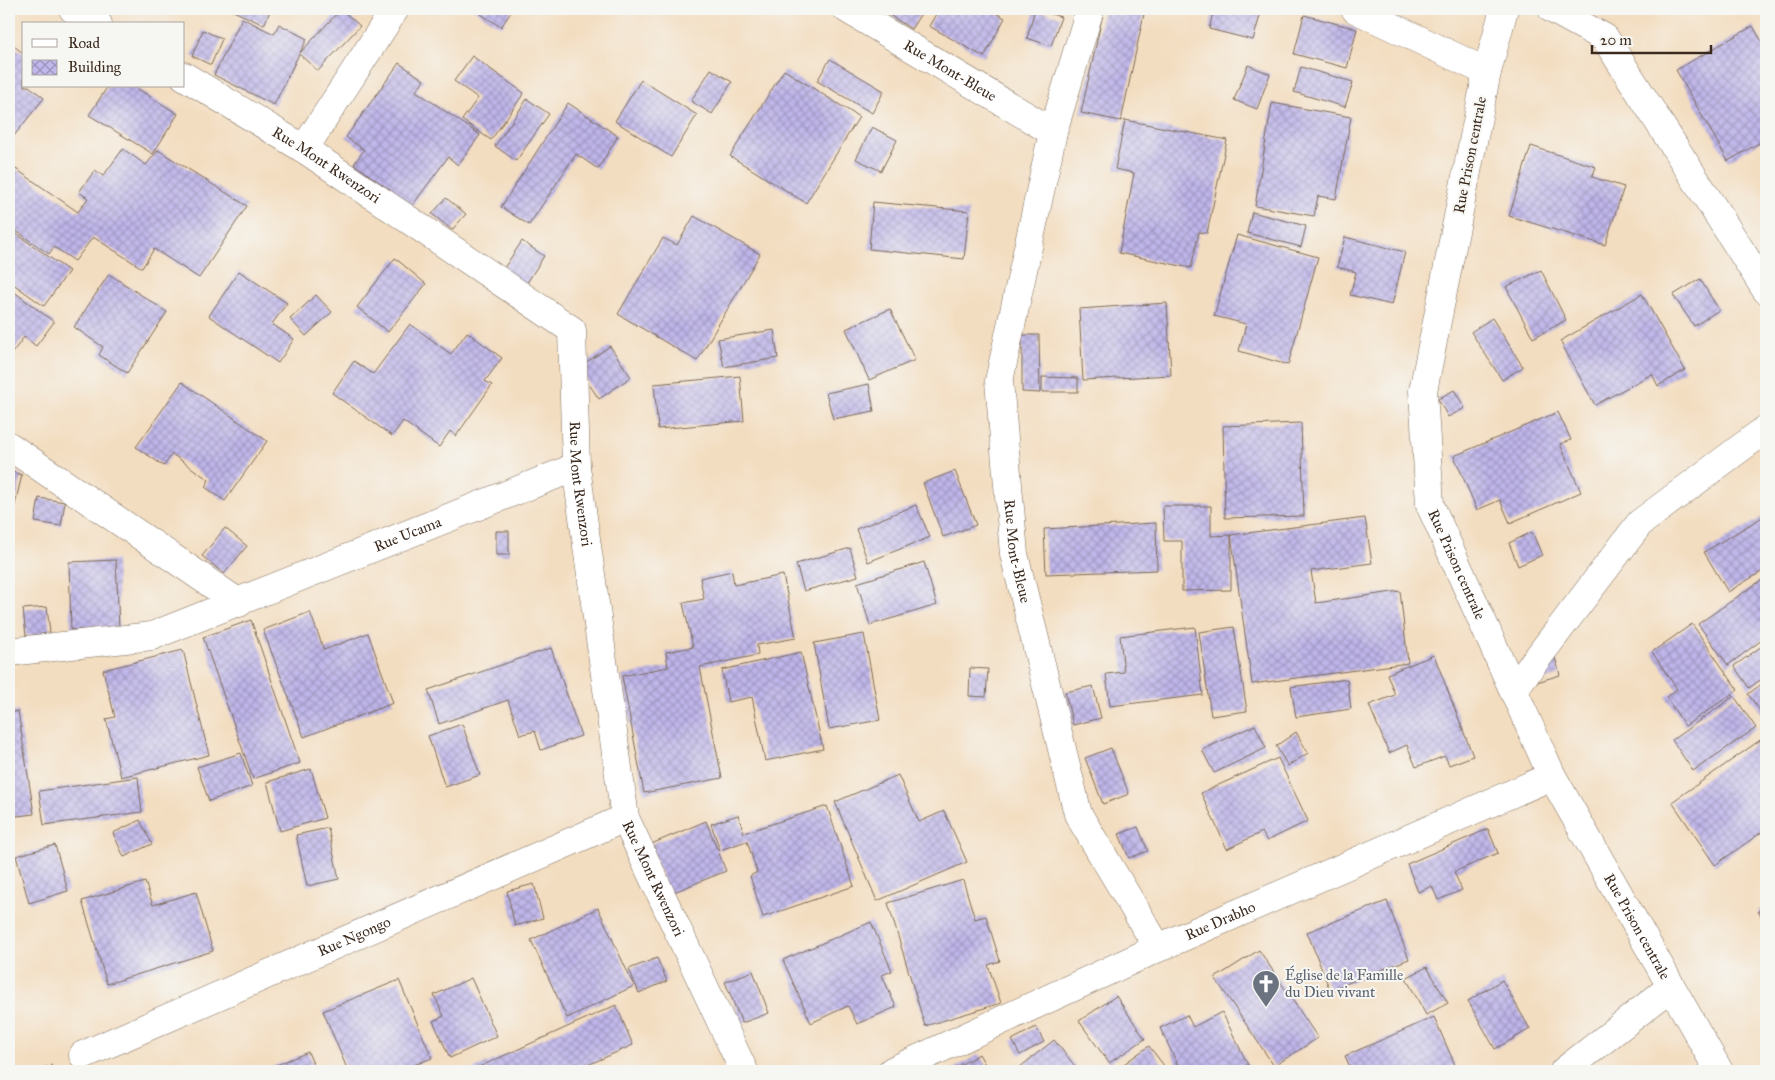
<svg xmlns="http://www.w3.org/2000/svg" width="1775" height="1080" font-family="'IM FELL Great Primer',serif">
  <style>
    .building { fill: url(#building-cross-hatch) }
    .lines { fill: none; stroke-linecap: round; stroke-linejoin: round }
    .minor-casing { stroke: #7b6957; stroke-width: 29 }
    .path { stroke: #7b6957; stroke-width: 3; stroke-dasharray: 4 4; stroke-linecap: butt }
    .minor { stroke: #fff; stroke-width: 28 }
    .labels { text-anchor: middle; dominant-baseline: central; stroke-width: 4; stroke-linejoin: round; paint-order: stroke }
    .street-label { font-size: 15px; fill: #3b2a1e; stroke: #f6f6f2 }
    .worship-label { font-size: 15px; fill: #5b616d; stroke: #f6f6f2; text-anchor: start }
  </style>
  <defs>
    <pattern id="building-cross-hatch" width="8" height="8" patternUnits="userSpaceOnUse" patternTransform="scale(1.25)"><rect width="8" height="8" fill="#bfb6ea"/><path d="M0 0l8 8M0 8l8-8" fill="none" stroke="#9c94bd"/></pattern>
  </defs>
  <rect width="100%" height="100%" fill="#f6f6f2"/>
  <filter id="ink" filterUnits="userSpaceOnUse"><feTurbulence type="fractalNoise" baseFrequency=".02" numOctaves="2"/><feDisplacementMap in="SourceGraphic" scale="10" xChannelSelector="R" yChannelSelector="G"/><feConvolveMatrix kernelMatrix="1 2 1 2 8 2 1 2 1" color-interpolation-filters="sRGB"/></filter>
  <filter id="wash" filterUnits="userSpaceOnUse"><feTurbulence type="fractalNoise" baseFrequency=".0096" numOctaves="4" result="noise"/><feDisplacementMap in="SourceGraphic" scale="20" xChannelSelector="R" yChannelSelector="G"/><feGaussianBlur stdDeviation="1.12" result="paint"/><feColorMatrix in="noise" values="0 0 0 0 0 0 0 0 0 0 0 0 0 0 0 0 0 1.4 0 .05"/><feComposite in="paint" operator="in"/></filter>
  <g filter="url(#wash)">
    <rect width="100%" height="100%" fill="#f3ddc0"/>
    <g id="blocks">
      <!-- building -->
      <path class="building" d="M229,9h42l-7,16z
        M341,9l19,17 -42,45 -19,-17 -25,51 -60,-30 28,-57 32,16 5,-10 28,15 -7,14z
        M473,9h40l-12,18z
        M891,9h33l-13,20 -23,-15z
        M939,9h49l17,9 -21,39 -55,-31z
        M1035,9l26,8 -10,29 -24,-8z
        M1104,9h41l-24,112 -40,-8z
        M1214,9h48l-9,31 -44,-11z
        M1304,15l53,14 -10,39 -53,-14z
        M1753,26l13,23v90l-38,22 -52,-91z
        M203,30l19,9 -11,26 -19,-9z
        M9,42l15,12v32h5l15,12 -35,44z
        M472,56l52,37 -33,47 -29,-20 16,-22 -24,-17z
        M830,59l54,32 -12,22 -55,-32z
        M399,63l25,17 -8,11 64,44 -22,30 -10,-8 -36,49 -58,-42 10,-14 -18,-13z
        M1248,65l22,9 -13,35 -23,-9z
        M1301,67l52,15 -8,25 -51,-15z
        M711,69l21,13 -20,32 -21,-13z
        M784,70l75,47 -53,86 -76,-47z
        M641,80l56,35 -26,42 -56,-36z
        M108,86h25l45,28 -25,40 -64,-39z
        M527,99l22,15 -33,47 -21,-15z
        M568,103l50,33 -20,33 -22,-15 -47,71 -28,-18z
        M1272,103l79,14 -15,82 -18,-3 -4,20 -59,-10z
        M1125,120l102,20 -20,93 -8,-1 -8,36 -72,-15 15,-80 -19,-4z
        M872,127l25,13 -16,31 -25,-12z
        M1531,146l65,21 -4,10 32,10 -19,58 -96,-29z
        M123,149l23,16 12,-15 89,56 -48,72 -45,-29 -12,19 -49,-31 -18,24 -21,-14 -5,7 -40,-28v-46l7,-11 62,43 10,-14 -9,-6 16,-22 8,6z
        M446,198l20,16 -14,16 -20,-16z
        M873,202l96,9 -5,48 -95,-10z
        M1252,212l54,14 -5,21 -54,-14z
        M694,216l66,38 -63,107 -79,-47 45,-76 14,7z
        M11,230l58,41 -25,35 -35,-25v-48z
        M1237,235l81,22 -30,108 -49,-14 7,-27 -32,-8z
        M1345,237l60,15 -13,53 -42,-10 6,-23 -19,-5z
        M522,241l22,15 -19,30 -23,-15z
        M395,258l31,26 -38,48 -31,-25z
        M1541,270l25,50 -33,18 -27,-51z
        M239,271l48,32 -15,21 22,15 -16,24 -69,-47z
        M109,274l58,38 -40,61 -28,-18 4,-8 -29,-20z
        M1700,279l19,31 -25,16 -21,-31z
        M9,288l45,34 -18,24 -12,-9 -15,20z
        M1642,294l43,76 -27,16 -6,-12 -57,31 -35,-64z
        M316,295l16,17 -26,24 -16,-17z
        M1167,303l4,72 -88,5 -4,-71z
        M890,309l25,51 -46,20 -23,-51z
        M1492,318l31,49 -21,13 -31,-48z
        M410,324l41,30 16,-22 35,26 -17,23 7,4 -36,51 -6,-5 -11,16 -36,-26 -11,15 -60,-43 22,-32 19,13z
        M774,330l4,28 -54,9 -6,-28z
        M1022,335h17l1,58 -18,-1z
        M610,346l21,31 -32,22 -21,-31z
        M740,376l4,45 -86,8 -4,-45z
        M1042,377l36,1v14h-36z
        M182,382l85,59 -42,60 -20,-14 4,-7 -37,-26 -8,12 -28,-19z
        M869,384l5,27 -41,8 -7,-26z
        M1454,390l11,18 -17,9 -10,-18z
        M1558,412l13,28 -11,4 21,48 -71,31 -10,-23 -23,10 -23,-54z
        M1301,423l3,93 -79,2 -2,-92z
        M9,471l13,4 -11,46 -2,-1z
        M955,471l21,54 -33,12 -20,-54z
        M39,498l26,4 -4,24 -26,-4z
        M916,505l14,32 -62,25 -12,-33z
        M1163,506h48v30l20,-1v55l-49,1v-50h-18z
        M1766,515v54l-38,23 -24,-40z
        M1365,518l7,45 -61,8 5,32 84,-12 8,72 -156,21 -21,-149z
        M1156,523l1,47 -111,4 -2,-45z
        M225,528l22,18 -23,28 -22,-18z
        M496,531h13v24h-13z
        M1532,532l10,23 -24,11 -9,-23z
        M850,548l8,28 -54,15 -8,-27z
        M116,560l3,68 -48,2 -2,-68z
        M924,562l13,43 -67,20 -13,-42z
        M732,571l2,14 49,-10 13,63 -39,7 1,10 -58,12 22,111 -78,15 -22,-117 46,-9 -2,-15 27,-5 -10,-44 21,-4 -4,-21z
        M1766,577v60l-38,28 -30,-41z
        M47,607l3,26 -24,3 -3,-27z
        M310,612l14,38 44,-17 25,70 -89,34 -41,-107z
        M251,620l49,143 -47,16 -50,-142z
        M1692,624l46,66 -53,36 -19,-29 11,-8 -25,-37z
        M1195,627l8,68 -93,11 -4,-32 18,-2 -4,-36z
        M1234,627l13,84 -36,5 -12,-84z
        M864,634l16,86 -51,9 -15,-86z
        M1762,646l4,6v24l-17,12 -15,-22z
        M1552,647l8,28 -23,7 -8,-27z
        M551,648l30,88 -40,14 -6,-19 -15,4 -12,-35 -69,24 -11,-34z
        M183,650l26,105 -88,22 -15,-58 9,-2 -12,-47z
        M801,652l22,97 -58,12 -13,-64 -24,5 -6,-32z
        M1434,655l39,101 -24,9 -4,-9 -29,11 -9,-22 -18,8 -20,-48 26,-10 -8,-21z
        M970,668l18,1 -2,28 -17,-1z
        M1347,679l4,30 -55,8 -5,-30z
        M1766,681v36l-1,1 -17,-24z
        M1093,686l8,32 -28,7 -8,-33z
        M1734,696l22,32 -63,43 -21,-31z
        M18,711l16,103 -25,3v-104z
        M462,724l18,51 -35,12 -17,-51z
        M1255,725l11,23 -52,25 -12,-23z
        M1296,732l12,21 -20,13 -12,-20z
        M1766,736v93l-51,36 -43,-63z
        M1111,748l18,46 -26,10 -18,-46z
        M241,753l11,33 -43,15 -12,-34z
        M1278,758l30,63 -41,20 -5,-9 -35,17 -26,-56z
        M311,769l14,49 -45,13 -13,-49z
        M898,775l21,47 25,-11 23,51 -90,39 -42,-99z
        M138,777l4,35 -98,13 -5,-34z
        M827,806l27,80 -91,31 -13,-41 7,-4 -10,-31 -27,9 -9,-26 27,-9 6,18z
        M140,820l12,24 -28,13 -11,-24z
        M706,821l20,50 -57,23 -20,-49z
        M1138,827l10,24 -19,7 -10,-24z
        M328,828l11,51 -32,7 -11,-51z
        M1488,829l10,24 -44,19 8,18 -24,10 -6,-14 -14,6 -11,-28z
        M55,845l13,46 -39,12 -13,-47z
        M963,880l12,39 11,-3 14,45 -12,4 13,38 -76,23 -37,-123z
        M145,882l8,23 43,-13 17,59 -106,33 -25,-83z
        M534,884l9,34 -28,8 -8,-35z
        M1387,901l22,58 -79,31 -23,-58z
        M1766,907v18l-8,-14z
        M598,908l36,78 -67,32 -36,-78z
        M871,922l21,49 -10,4 14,32 -39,17 -9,-18 -37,17 -28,-63z
        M1259,950l59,88 -44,28 -59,-88z
        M657,958l10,23 -28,12 -10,-24z
        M1427,967l21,36 -22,12 -20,-37z
        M753,971l16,42 -27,10 -17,-41z
        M471,978l26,58 -47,22 -17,-37 11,-5 -10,-21z
        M399,980l33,78 -33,13h-51l-25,-60z
        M1502,980l28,49 -35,20 -27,-48z
        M1116,996l29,43 -36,24 -30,-42z
        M616,1005l17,40 -59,26h-104z
        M1222,1012l29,59h-70l-21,-43 27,-13 6,12z
        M1434,1017l21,48 -13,6h-90l-7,-15z
        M1036,1027l8,15 -24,13 -8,-15z
        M1054,1040l25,31h-64z
        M1149,1046l19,25h-54z
        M308,1052l8,19h-54z
        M979,1054l10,17h-39z"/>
    </g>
  </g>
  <g filter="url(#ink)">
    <use href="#blocks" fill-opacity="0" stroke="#7b6957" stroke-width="1"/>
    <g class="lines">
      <defs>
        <g id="minor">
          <path d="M73,9l25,15"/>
          <path id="s1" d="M847,9l206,123 -54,249 15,173 64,260 80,134"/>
          <path d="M1355,9l132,63"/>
          <path id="s2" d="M1504,9l-17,63 -64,319 7,114 122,271 167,295"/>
          <path d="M1552,9l53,29 161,252"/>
          <path id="s3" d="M184,76l120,73 268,181 4,137 49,351 119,253"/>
          <path d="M1053,132l37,-123"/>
          <path d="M304,149l91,-140"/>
          <path d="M9,446l230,157"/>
          <path id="s4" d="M9,652l143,-16 424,-169"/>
          <path d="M1513,690l127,-167 126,-94"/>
          <path id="s5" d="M83,1055l542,-237"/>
          <path id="s6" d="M892,1071l266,-123 394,-172"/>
          <path d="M1564,1071l107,-84"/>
        </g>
      </defs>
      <!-- minor casing -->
      <use href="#minor" class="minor-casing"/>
      <!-- path -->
      <path class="path" d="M36,1071l16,-5"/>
      <!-- minor -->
      <use href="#minor" class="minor"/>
    </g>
  </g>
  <!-- icons -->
  <defs>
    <symbol id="church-pin" viewBox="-11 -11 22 30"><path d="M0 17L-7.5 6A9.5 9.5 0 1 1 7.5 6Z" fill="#6b7280" stroke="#f6f6f2"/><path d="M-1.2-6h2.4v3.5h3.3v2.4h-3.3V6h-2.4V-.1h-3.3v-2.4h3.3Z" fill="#fff"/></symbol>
  </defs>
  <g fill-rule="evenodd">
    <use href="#church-pin" x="1250" y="968" width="32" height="43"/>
  </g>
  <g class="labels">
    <!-- street labels -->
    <g class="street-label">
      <text stroke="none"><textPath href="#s1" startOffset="120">Rue Mont-Bleue</textPath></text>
      <text transform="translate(1470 155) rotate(-79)">Rue Prison centrale</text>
      <text stroke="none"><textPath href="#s3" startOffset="168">Rue Mont Rwenzori</textPath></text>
      <text stroke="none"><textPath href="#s3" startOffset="618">Rue Mont Rwenzori</textPath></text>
      <text stroke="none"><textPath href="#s4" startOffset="419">Rue Ucama</textPath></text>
      <text stroke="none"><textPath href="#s1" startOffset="666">Rue Mont-Bleue</textPath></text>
      <text stroke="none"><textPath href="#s2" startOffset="570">Rue Prison centrale</textPath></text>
      <text stroke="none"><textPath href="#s3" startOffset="1022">Rue Mont Rwenzori</textPath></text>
      <text stroke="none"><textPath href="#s6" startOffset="361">Rue Drabho</textPath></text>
      <text stroke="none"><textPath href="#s2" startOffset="975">Rue Prison centrale</textPath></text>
      <text stroke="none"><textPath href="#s5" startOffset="296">Rue Ngongo</textPath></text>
    </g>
    <!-- worship labels -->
    <g class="worship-label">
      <text x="1285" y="975">Église de la Famille<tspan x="1285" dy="17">du Dieu vivant</tspan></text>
    </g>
  </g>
  <!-- margin -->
  <rect width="1775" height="1080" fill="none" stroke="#f6f6f2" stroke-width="30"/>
  <!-- legend -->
  <rect x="22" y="22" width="162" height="65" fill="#f6f6f2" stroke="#aba49d"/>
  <rect x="32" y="39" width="25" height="8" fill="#ffffff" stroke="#aba49d"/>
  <text x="68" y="48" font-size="15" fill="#3b2a1e">Road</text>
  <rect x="32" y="60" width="25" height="15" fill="url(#building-cross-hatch)" stroke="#aba49d"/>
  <text x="68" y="72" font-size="15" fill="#3b2a1e">Building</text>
  <!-- scale -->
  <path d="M1592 45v8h119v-8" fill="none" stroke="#3b2a1e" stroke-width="2.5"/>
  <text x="1600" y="45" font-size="15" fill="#3b2a1e" stroke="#f6f6f2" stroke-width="4" paint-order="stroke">20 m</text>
</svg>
